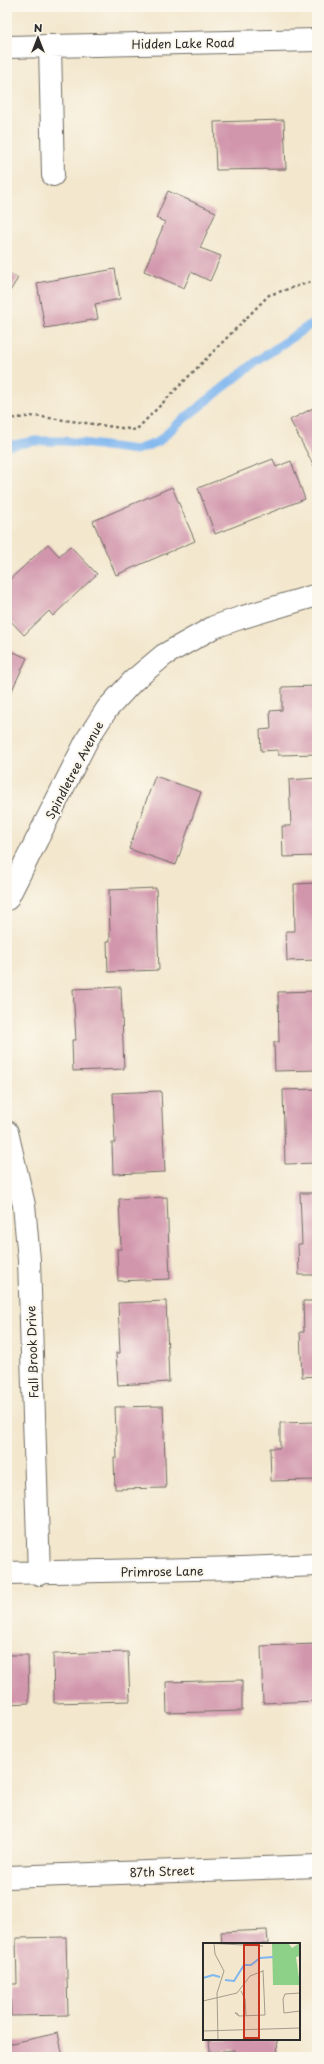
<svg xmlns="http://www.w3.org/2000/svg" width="324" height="2064" font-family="'Playpen Sans',sans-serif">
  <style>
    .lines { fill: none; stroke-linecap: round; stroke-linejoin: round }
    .stream { stroke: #7fb6ef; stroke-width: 9 }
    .building { fill: #d195ac }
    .minor-casing { stroke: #716d64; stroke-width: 24 }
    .path { stroke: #716d64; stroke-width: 2.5; stroke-dasharray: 3 3; stroke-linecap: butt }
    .minor { stroke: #fff; stroke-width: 22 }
    .labels { text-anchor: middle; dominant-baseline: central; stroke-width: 4; stroke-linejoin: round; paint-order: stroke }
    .street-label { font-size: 12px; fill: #2b2b2b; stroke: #fbf7ec }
    .inset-river { fill: none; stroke: #7fb6ef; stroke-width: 2 }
    .inset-road { fill: none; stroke: #a39c8c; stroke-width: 1 }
    .view { fill: #c8321e; fill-opacity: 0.15; stroke: #c8321e; stroke-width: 2 }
    .inset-edge { fill: none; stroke: #2b2b2b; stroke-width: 2 }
  </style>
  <rect width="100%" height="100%" fill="#fbf7ec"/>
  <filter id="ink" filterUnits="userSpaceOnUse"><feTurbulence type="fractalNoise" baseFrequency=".025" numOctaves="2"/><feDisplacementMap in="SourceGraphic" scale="8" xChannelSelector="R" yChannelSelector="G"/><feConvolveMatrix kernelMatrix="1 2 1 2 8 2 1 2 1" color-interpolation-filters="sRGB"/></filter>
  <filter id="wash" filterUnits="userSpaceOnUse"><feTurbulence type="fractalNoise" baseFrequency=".012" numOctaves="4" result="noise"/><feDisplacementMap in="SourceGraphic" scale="16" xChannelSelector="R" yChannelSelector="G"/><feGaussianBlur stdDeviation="0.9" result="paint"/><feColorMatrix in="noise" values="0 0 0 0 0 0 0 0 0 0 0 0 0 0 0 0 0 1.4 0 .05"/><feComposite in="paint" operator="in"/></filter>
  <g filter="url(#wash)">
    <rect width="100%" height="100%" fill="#f3e7cd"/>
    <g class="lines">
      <!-- stream -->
      <path class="stream" d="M7,446l28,-5h31l70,9 22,-8 18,-17 80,-63 61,-42"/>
    </g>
    <g id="blocks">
      <!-- building -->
      <path class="building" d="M284,120l2,49 -70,1 -2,-48z
        M168,191l48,21 -16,36 21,8 -11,25 -19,-9 -7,16 -40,-17 21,-49 -9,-4z
        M115,269l5,30 -25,5 3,15 -53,9 -8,-45z
        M7,272l11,6 -11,18z
        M317,406v63l-1,1 -26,-50z
        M273,459l3,8 15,-6 14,38 -90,35 -17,-46z
        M172,487l23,54 -79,34 -23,-54z
        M48,544l11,12 11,-10 27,28 -44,42 -4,-5 -25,24 -17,-18v-35z
        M7,649l20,9 -20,43z
        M317,686v68l-39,1v-5l-17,1 -1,-21 11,-1 -1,-18 12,-1v-23z
        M155,776l46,16 -25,73 -47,-16z
        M317,778v78l-34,1 -1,-31h9l-2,-46z
        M317,883v77l-30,1 -1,-30h9l-1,-47z
        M156,888l3,82 -51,2 -1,-31h3l-1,-51z
        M121,987l3,82 -51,2 -1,-31h4l-3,-51z
        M317,991v79l-42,1 -1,-29h5l-1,-50z
        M317,1089v74l-32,1 -2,-74z
        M161,1091l4,81 -52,2 -1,-31h3l-2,-50z
        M300,1193h17v82h-18l-1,-31h4z
        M167,1197l3,82 -52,2 -1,-32h4l-2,-50z
        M166,1301l3,81 -51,3 -2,-32h4l-2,-50z
        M303,1301h14v75l-15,1 -2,-45h4z
        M163,1406l3,82 -51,1 -1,-31h3l-2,-51z
        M317,1422v51h-2v7l-44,1 -1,-33h10v-25z
        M317,1644v57l-54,2 -2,-57z
        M128,1652l2,49 -76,2 -1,-49z
        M7,1655h21l1,48 -22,1z
        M242,1680v31l-75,2 -1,-31z
        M267,1930l1,14h-46l-1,-12z
        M66,1937l2,78 -57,1 -1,-32h7l-1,-46z
        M58,2033l5,24h-52l-3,-13z
        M209,2039h68l1,18h-43l-1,-7 -24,2z"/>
    </g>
  </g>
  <g filter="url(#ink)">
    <use href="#blocks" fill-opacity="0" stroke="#716d64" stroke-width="1"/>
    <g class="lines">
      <defs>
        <path id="minor" d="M50,46l3,129
          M7,47l310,-7
          M7,899l81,-161 19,-29 26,-28 31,-26 50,-28 26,-9 77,-23
          M7,1132l17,73 5,55 10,314
          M7,1573l235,-5 75,-3
          M7,1877l310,-11"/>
      </defs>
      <!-- minor casing -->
      <use href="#minor" class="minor-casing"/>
      <!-- path -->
      <path class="path" d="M7,419l28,-3 101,14 133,-135 48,-15"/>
      <!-- minor -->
      <use href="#minor" class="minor"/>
    </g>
  </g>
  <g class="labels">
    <!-- street labels -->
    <g class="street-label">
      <text transform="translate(183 43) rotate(-1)">Hidden Lake Road</text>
      <text transform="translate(74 770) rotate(-62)">Spindletree Avenue</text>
      <text transform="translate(32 1352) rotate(-92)">Fall Brook Drive</text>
      <text transform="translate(162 1571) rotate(-1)">Primrose Lane</text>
      <text transform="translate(162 1871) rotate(-2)">87th Street</text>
    </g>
  </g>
  <!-- overview -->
  <g transform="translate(203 1943)">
    <rect width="97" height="97" fill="#f3e7cd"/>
    <path d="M69,0h16l4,5 8,-5v13l-4,1 4,28h-27z" fill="#8dd189"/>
    <path class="inset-river" d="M0,35l10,-3 7,2M22,37l9,1 10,-16h7l9,-7 13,-1"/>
    <path class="inset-road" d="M1,0l59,3M11,0l1,11 9,17 -7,22 1,47M38,48l4,8 1,17M97,50l-15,1 -2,5 1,14 16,-2M0,58l34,-8 13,-17 13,-5M36,73l-4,-3h2l2,3 26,-1 -2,-45M0,88l97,-3"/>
    <path class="view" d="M41,2h15v93h-15z"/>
    <rect width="97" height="97" class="inset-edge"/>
  </g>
  <!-- margin -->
  <rect width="324" height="2064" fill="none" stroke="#fbf7ec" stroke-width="24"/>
  <!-- north arrow -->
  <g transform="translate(38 38)" stroke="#fbf7ec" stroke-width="3" paint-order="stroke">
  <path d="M0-3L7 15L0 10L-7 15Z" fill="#2b2b2b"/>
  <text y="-6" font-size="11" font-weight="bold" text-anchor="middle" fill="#2b2b2b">N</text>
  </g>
</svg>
